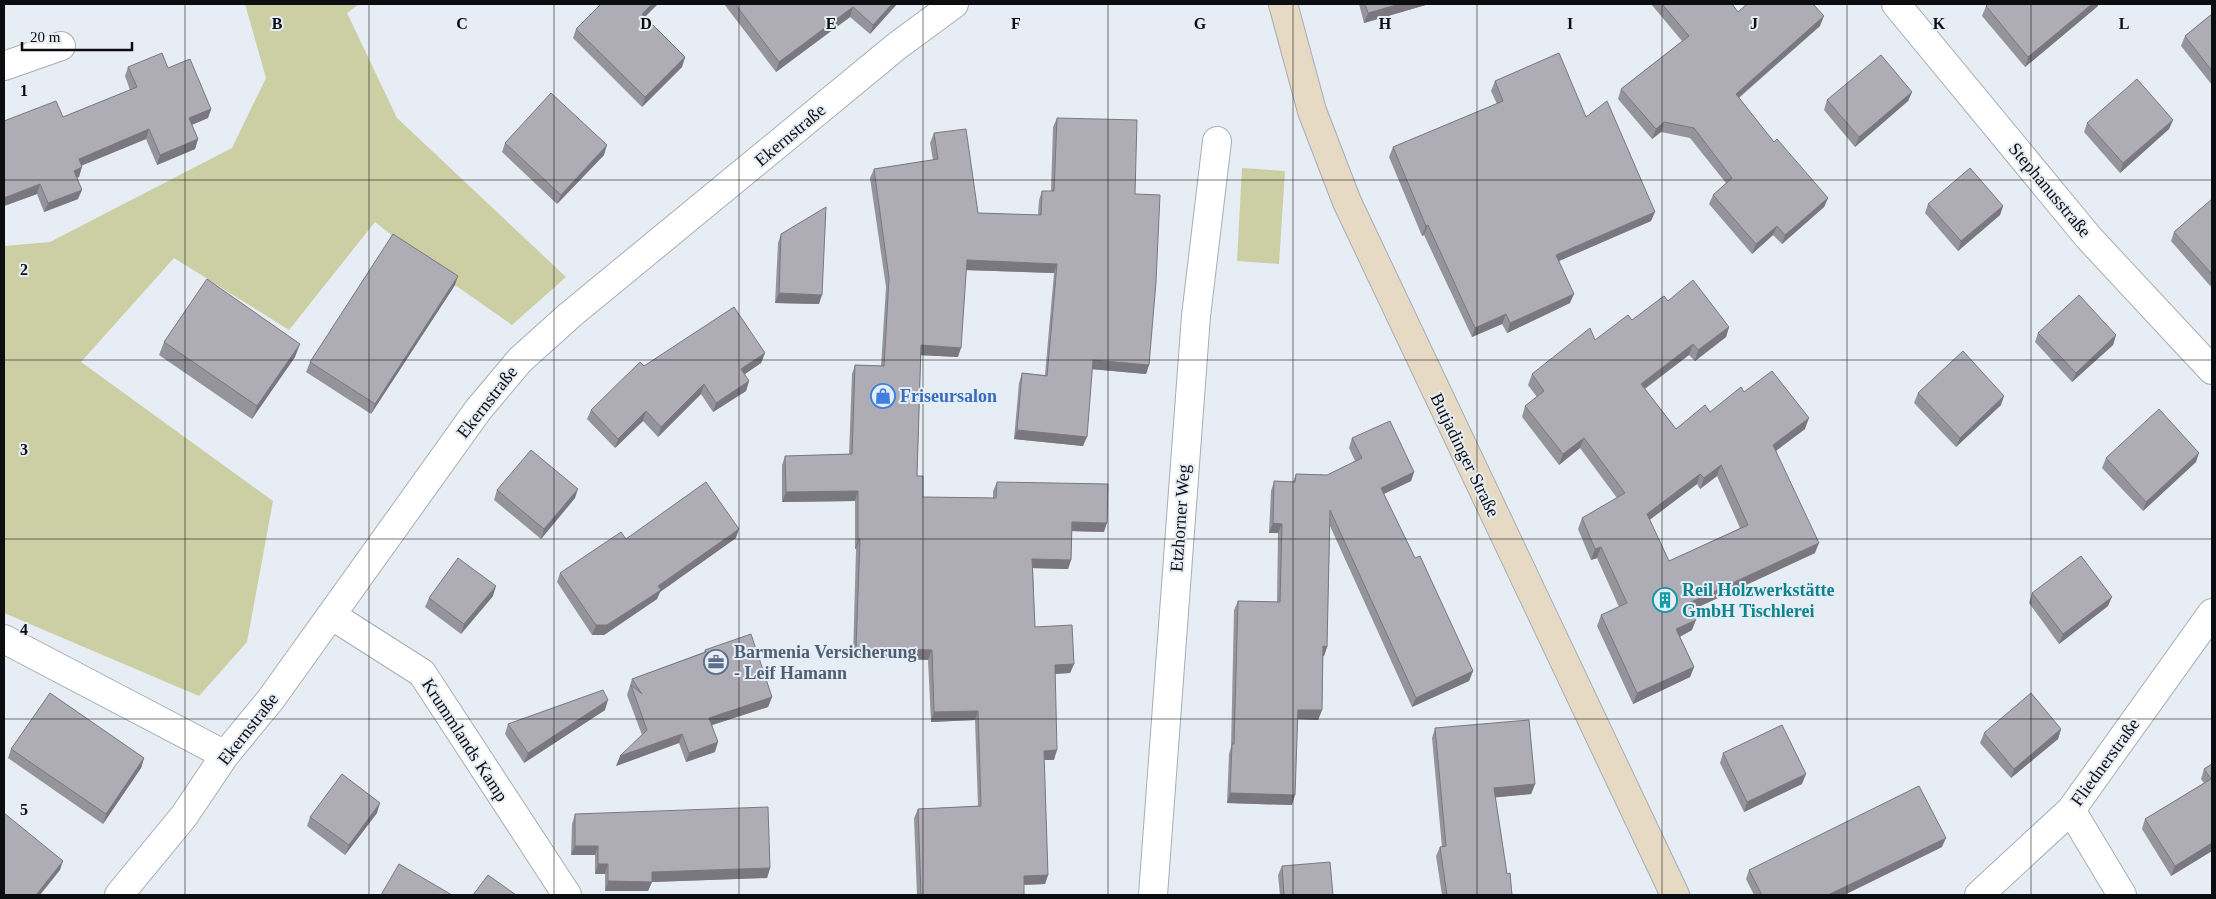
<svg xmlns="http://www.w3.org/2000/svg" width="2216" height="899" font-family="'Times New Roman',serif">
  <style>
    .green { fill: #cbcfa3 }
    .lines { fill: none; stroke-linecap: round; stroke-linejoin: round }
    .street-casing { stroke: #a7adb3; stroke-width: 30 }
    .secondary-casing { stroke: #a7adb3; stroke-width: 30 }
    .street { stroke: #fff; stroke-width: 28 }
    .secondary { stroke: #e6dac4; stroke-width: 28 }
    .wall { fill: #96949b; fill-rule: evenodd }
    .shaded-wall { fill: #7a787e }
    .building { fill: #aeacb4; stroke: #7a787e; fill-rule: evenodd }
    .grid { fill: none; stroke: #0c0d10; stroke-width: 1; stroke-opacity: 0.55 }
    .labels { text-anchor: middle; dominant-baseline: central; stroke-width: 4; stroke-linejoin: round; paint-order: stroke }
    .street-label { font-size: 18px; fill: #0c0d10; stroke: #e7edf4 }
    .shop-label { font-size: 18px; font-weight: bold; fill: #366cbe; stroke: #e7edf4; text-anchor: start }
    .culture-label { font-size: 18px; font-weight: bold; fill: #0d838f; stroke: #e7edf4; text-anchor: start }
    .service-label { font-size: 18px; font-weight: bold; fill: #4e5e75; stroke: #e7edf4; text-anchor: start }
    .grid-label { font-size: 16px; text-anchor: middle; font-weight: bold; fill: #0c0d10; stroke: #e7edf4; stroke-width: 4; stroke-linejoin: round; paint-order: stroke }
  </style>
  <rect width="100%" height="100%" fill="#e7edf4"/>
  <!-- green -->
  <path class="green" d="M245,4h114l-12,9 50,105 169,159 -54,48 -57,-40 -80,-63 -86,108 -115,-72 -93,104 192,139 -26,141 -48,54 -195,-83v-367l46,-4 182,-94 34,-70z
    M1242,168l43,3 -6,93 -42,-3z"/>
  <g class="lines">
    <defs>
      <path id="street" d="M1896,4l193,234 123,132
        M4,66l57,-20
        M331,615l91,58 145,222
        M4,639l221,116
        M2071,810l51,85
        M119,895l65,-79 41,-61 46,-56 207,-289 42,-50 50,-45 327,-269 57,-42
        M1153,895l43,-579 21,-175
        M1979,895l92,-85 141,-197"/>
      <path id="secondary" d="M1283,4l29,107 35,91 328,693"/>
    </defs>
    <!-- street casing -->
    <use href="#street" class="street-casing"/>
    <!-- secondary casing -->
    <use href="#secondary" class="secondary-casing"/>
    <!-- street -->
    <use href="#street" class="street"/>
    <!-- secondary -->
    <use href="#secondary" class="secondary"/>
  </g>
  <!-- wall -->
  <path class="wall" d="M724,4h173l-27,30 -20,-17 -74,55z
    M1359,4h70l-65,19z
    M1651,4h81l6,8 82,14 -81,72 35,44 54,56 -4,9 -42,37 -9,-9 -21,19 -43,-50 4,-9 13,-12 -36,-45 -29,-6 -9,7 -34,-40 3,-10 61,-48z
    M1986,6h112l-73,61 -43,-51z
    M2212,14v71l-31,-39 4,-10z
    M645,17l40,40 -3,10 -40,40 -69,-69 3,-9z
    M128,67l40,1 43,41 -3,9 -16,7 6,14 -3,10 -38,16 -11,-26 -65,27 -2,11 -2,1 1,21 -34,13 -7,-18 -33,12v-85l59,-4 67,-27 -5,-14z
    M1495,81l91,36 65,104 -92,40 11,42 -63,30 -5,-9 -30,13 -48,-102 -2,1 -33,-79 4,-10 104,-43 -6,-13z
    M1912,92l-4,9 -53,46 -31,-37 3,-10z
    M1057,118l78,76 14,171 -3,9 -54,-5 -9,77 -69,-7 5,-56 3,-10 23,2 9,-102 -88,-3 -8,87 -37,-2 -4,121 6,21 70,1v-7l4,-9 107,50 -32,-1 -1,29 -3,9 -35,-1 2,59 39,37 -4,9 -15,1 -1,86h-10l4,115 -3,9 -21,1v10h-107l-3,-77 4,-9 60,-3 -3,-86 -44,2 -3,-62 -75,-3 3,-108h-1v-48l-73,1v-37l3,-9 64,-2 3,-80 3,-9 26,1 5,-79 -16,-109 4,-9 59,-9 -3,-17 4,-10 44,80 60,2 1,-15 3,-9h9l2,-64z
    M2173,120l-4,9 -49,44 -36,-41 3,-9z
    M505,143l99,12 -47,49 -55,-52z
    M2212,199v89l-41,-47 3,-9z
    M1928,204l75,2 -3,9 -42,36 -33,-38z
    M781,234l38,70 -44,-1 3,-60z
    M455,285l-84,129 -65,-42 4,-10z
    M1668,301l61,26 -3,10 -31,24 -6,-6 -44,34 31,40 34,-17 34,-20 61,37 -29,22 39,102 -123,57v20l-12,7 14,30 -4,10 -57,27 -36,-78 4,-11 18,-8 -22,-49 -6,2 -13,-31 4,-11 35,-20 -37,-50 -21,17 -37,-48 3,-11 12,-9 -9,-12 4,-11zM1717,476l23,52 -71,33 -20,-41 48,-36 3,5z
    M2038,333l78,2 -3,10 -41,37 -37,-40z
    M164,342l131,15 -43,62 -93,-64z
    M765,353l-4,10 -17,11 5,7 -3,10 -33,21 -12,-18 -43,43 -15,-16 -28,27 -28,-29 4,-9 53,-44z
    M1918,393l83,12 -45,42 -42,-44z
    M1352,438l62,34 -3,9 -27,13 31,64 58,113 -4,10 -57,26 -82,-181 -3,121 -3,9h-1l-1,54 -4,10 -21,-1 -5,86 -65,-2 2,-49 2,-7 3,-137 4,-9 39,1 1,-69h-9l2,-42 3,-10 19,1 3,-8 31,1 28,-14 -6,-13z
    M2106,458l90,4 -53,49 -41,-43z
    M497,490l78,8 -34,41 -47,-39z
    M736,538l-76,54 -3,7 -53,36h-12l-35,-53 3,-9 66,-34z
    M2032,593l76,13 -49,38 -30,-41z
    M493,596l-32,38 -36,-27 4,-9z
    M705,650l67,47 -4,10 -56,18 3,27 -29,10 -7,-19 -63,23 26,-31 -15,-40 5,-16 72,-27z
    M605,710l-81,53 -19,-29 3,-10z
    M1435,728l100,56 -4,10 -36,3 12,77 5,21h-70l-6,-39 4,-9h2l-10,-109z
    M2061,729l-3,10 -47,39 -31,-35 4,-10z
    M11,749l133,9 -3,10 -38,56 -95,-66z
    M1723,753l79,31 -58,28 -24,-49z
    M2212,764v87l-41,25 -29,-47 3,-10 59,-36 -3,-4 3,-10z
    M377,813l-32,42 -38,-29 3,-9z
    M575,814l195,54 -3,10 -115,4 -4,9h-43v-17h-10v-19h-24l1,-31z
    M1942,847l-98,48h-90l-8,-16 3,-9z
    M1282,866l51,29h-53l-2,-20z"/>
  <!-- shaded-wall -->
  <path class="shaded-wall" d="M652,4h6l-20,20 4,-10z
    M892,4h5l-27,30 3,-9z
    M1400,4h29l-65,19 4,-10z
    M2092,4h6v2l-73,61 3,-10z
    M853,7l-3,10 -74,55 3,-10z
    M1824,16l-4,10 -88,77 4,-9z
    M685,57l-3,10 -40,40 3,-10z
    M1912,92l-4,9 -53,46 4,-10z
    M211,109l-3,9 -22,9 3,-9z
    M2173,120l-4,9 -49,44 3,-10z
    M1664,122l-3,10 -9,7 4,-10z
    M149,129l-3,10 -71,29 4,-9z
    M198,139l-3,10 -38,16 3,-10z
    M607,145l-3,10 -47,49 4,-9z
    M82,167l-3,10 -9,3 4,-9z
    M40,184l-3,10 -33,12v-8z
    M82,190l-4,9 -34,13 4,-9z
    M1828,198l-4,9 -42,37 3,-9z
    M2003,206l-3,9 -42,36 3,-10z
    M1655,212l-4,9 -99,43 4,-9z
    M1428,225l-4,10 -2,1 4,-10z
    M1777,226l-4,9 -21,19 4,-10z
    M967,260l90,4 -3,9 -91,-3z
    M458,276l-3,9 -84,129 4,-10z
    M779,293l43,2 -3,9 -44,-1z
    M1574,294l-4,9 -63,30 3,-10z
    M1506,314l-4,10 -30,13 3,-9z
    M1729,327l-3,10 -31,24 3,-11z
    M2116,335l-3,10 -41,37 4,-9z
    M300,344l-5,13 -43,62 5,-13z
    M1693,344l-4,11 -52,39 4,-10z
    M921,345l40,3 -3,9 -41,-2z
    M765,353l-4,10 -23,16 3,-10z
    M1093,360l56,5 -3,9 -56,-5z
    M749,381l-3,10 -33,21 3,-9z
    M704,384l-3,10 -43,43 3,-10z
    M2004,396l-3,9 -45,42 4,-9z
    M646,411l-3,10 -28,27 3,-9z
    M1809,418l-4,11 -35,26 3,-10z
    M1017,430l70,7 -4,9 -69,-7z
    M1584,438l-4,10 -21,17 4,-11z
    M2199,453l-3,9 -53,49 3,-9z
    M1721,465l-4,11 -17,13 4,-11z
    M1414,472l-3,9 -34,16 4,-9z
    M1700,474l-3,10 -54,41 4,-11z
    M578,489l-3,9 -34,41 3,-10z
    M858,491l-3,10 -73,1 4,-10z
    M1072,522l35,1 -3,9 -35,-1z
    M1273,523l9,1 -4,9h-9z
    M739,529l-3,9 -76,54 -3,7 -53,36h-12l4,-10 62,-39z
    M858,539h2l-4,10h-1z
    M1819,543l-4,10 -130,60 4,-10z
    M1601,547l-4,11 -6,2 4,-11z
    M1032,559l39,1 -3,9 -39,-1z
    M496,586l-3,10 -32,38 3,-10z
    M2112,597l-4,9 -49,38 4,-10z
    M1696,620l-4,10 -19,10 3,-11z
    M1323,646l4,1 -3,9h-5z
    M856,648l76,2 -4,10 -75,-3z
    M1074,664l-4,9 -19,1 4,-9z
    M1694,667l-4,10 -57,27 4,-11z
    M1473,671l-4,10 -57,26 4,-9z
    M772,697l-4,10 -62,20 3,-9z
    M608,700l-3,10 -81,53 4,-10z
    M1298,710h24l-4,10 -24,-1z
    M978,711l-3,9 -44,2 3,-10z
    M2061,729l-3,10 -47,39 3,-9z
    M682,734l-3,9 -63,23 4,-10z
    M718,742l-3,10 -29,10 3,-9z
    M1057,750l-3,10h-14l4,-9z
    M144,758l-3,10 -38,56 3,-10z
    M1806,774l-4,10 -58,28 3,-10z
    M1535,784l-4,10 -41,4 4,-10z
    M1230,793l65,2 -3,10 -65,-2z
    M380,803l-3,10 -32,42 4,-10z
    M1946,838l-4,9 -98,48h-16z
    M2212,843v8l-41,25 4,-10z
    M575,846h23l-3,9h-24z
    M63,861l-3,9 -20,25h-4z
    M598,864h10l-3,10h-10z
    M770,868l-3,10 -116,4h1l-4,9h-43l3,-10 44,-9z
    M1048,875l-3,9 -25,1 4,-9z"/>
  <!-- building -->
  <path class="building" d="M601,4h51l-10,10 43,43 -40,40 -69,-68z
    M735,4h157l-19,21 -20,-18 -74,55z
    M1365,4h35l-32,9z
    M1662,4h70l6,8 9,-8h66l11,12 -88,78 38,48 3,-3 51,59 -43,37 -8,-9 -21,18 -43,-49 19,-17 -38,-50 -30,-6 -8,7 -35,-40 68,-53z
    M1988,4h104l-64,53 -42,-51z
    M2212,14v57l-27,-35z
    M162,53l6,15 22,-9 21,50 -22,9 9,21 -38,16 -11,-26 -70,30 3,8 -8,4 8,19 -34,13 -8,-19 -36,14v-77l52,-20 7,16 74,-30 -9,-20z
    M1559,53l27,64 21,-16 48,111 -99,43 18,39 -64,29 -4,-9 -31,14 -47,-103 -2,1 -33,-79 110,-46 -8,-20z
    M1881,55l31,37 -53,45 -32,-37z
    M2137,79l36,41 -50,43 -36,-40z
    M551,93l56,52 -46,50 -56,-52z
    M1057,118l80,2 -2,74 25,1 -4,87 -7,83 -56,-5 -6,77 -70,-7 5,-57 25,3 10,-112 -90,-4 -6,88 -40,-3 -4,131h6v21l73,1 1,-16 111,2 -1,39 -35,-1 -1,38 -39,-1 3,68 37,-2 2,39 -19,1 2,85 -13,1 4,124 -24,1v19h-103l-3,-86 63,-3 -3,-95 -44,1 -2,-62 -76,-2 4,-109h-2v-48l-72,1 -1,-36 67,-2 3,-89 29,1 5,-88 -15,-109 64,-10 -4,-26 32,-4 12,84 63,2 1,-24h12z
    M1970,168l33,38 -42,35 -33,-37z
    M2212,199v75l-38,-42z
    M826,207l-4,88 -43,-2 2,-59z
    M393,234l65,42 -83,128 -65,-42z
    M207,279l93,65 -43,62 -93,-64z
    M1693,280l36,47 -31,23 -5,-6 -52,40 35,45 29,-24 5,7 31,-25 3,5 28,-21 37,47 -36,27 46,98 -130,60 7,17 -20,9 18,38 -57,26 -36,-78 26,-12 -26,-56 -6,2 -13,-31 43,-25 -41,-55 -21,16 -38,-48 19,-15 -12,-17 58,-46 5,12 33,-25 4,5 32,-24 4,5zM1721,465l27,60 -79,36 -22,-47 53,-40 4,4z
    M2079,295l37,40 -40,38 -38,-40z
    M734,307l31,46 -24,16 8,12 -33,22 -12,-19 -43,43 -15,-16 -28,28 -27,-29 49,-48 4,4z
    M1963,351l41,45 -44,42 -42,-45z
    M2159,409l40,44 -53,49 -40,-44z
    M1390,421l24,51 -33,16 34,70 5,-2 53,115 -57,27 -86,-188 -3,137 -4,-1 -1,64h-24l-3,85 -65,-2 2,-49h2l4,-143 42,1 2,-78 -9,-1 1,-42 21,1 1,-8 31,1 35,-17 -10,-20z
    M531,450l47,39 -34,40 -47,-39z
    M706,482l33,47 -81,57 3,4 -54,35h-11l-36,-52 61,-41 5,7z
    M2081,556l31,41 -49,37 -31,-41z
    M458,558l38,28 -32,38 -35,-26z
    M751,634l21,63 -63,21 9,24 -29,11 -7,-19 -62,22 27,-26 -16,-45 11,9 -10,-15 74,-27 -1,-2z
    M603,690l5,10 -80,53 -20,-29z
    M50,693l94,65 -38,56 -95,-65z
    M2031,693l30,36 -47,40 -30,-36z
    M1529,720l6,64 -41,4 13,86 3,-1 2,22h-65l-7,-48 6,-1 -11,-118z
    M1782,725l24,49 -59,28 -24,-49z
    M2212,764v79l-37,23 -30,-47 66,-40 -7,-10z
    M342,774l38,29 -31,42 -39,-28z
    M1919,786l27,52 -118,57h-66l-13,-25z
    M768,807l2,61 -118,4v10l-44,-1v-17h-10v-18h-23v-32z
    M4,813l59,48 -27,34h-32z
    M1330,862l3,33h-49l-2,-29z
    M399,864l53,31h-71z
    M488,875l28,20h-43z"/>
  <!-- grid -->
  <path class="grid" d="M185,4v891M369,4v891M554,4v891M739,4v891M923,4v891M1108,4v891M1293,4v891M1477,4v891M1662,4v891M1847,4v891M2031,4v891M4,180h2208M4,360h2208M4,539h2208M4,719h2208"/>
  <!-- icons -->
  <defs>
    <symbol id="shop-ring" viewBox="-11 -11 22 22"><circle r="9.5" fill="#e7edf4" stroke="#3f7fe0" stroke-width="1.5"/><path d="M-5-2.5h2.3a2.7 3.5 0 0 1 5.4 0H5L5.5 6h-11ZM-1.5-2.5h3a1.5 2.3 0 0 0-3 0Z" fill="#3f7fe0"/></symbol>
    <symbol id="building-ring" viewBox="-11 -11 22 22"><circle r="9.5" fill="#e7edf4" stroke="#0f9aa8" stroke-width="1.5"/><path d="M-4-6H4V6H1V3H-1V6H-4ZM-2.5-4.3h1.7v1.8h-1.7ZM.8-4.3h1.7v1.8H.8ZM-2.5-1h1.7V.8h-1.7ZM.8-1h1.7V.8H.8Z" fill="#0f9aa8"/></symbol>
    <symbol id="office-ring" viewBox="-11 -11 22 22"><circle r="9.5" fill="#e7edf4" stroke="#5c6f8a" stroke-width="1.5"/><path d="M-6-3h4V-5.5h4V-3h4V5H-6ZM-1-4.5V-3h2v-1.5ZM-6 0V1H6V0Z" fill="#5c6f8a"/></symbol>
  </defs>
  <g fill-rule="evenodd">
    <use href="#shop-ring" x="869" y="382" width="28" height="28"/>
    <use href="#building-ring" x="1651" y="586" width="28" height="28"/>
    <use href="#office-ring" x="702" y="648" width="28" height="28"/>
  </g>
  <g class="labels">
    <!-- street labels -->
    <g class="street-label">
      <text transform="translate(790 135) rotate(-40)">Ekernstraße</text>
      <text transform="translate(2050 190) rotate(50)">Stephanusstraße</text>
      <text transform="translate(487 402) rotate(-52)">Ekernstraße</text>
      <text transform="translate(1465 455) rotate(64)">Butjadinger Straße</text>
      <text transform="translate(1180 518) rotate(-86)">Etzhorner Weg</text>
      <text transform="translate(248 729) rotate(-52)">Ekernstraße</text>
      <text transform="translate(465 740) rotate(57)">Krummlands Kamp</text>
      <text transform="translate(2105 762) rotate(-54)">Fliednerstraße</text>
    </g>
    <!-- shop labels -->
    <g class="shop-label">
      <text x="900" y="396">Friseursalon</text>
    </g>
    <!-- culture labels -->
    <g class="culture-label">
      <text x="1682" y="590">Reil Holzwerkstätte<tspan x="1682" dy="21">GmbH Tischlerei</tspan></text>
    </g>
    <!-- service labels -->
    <g class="service-label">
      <text x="734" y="652">Barmenia Versicherung<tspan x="734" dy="21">- Leif Hamann</tspan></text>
    </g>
  </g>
  <g class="grid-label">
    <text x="277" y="29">B</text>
    <text x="462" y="29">C</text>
    <text x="646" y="29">D</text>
    <text x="831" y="29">E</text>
    <text x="1016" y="29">F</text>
    <text x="1200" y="29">G</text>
    <text x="1385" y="29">H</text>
    <text x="1570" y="29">I</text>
    <text x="1754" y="29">J</text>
    <text x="1939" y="29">K</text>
    <text x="2124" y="29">L</text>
    <text x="24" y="96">1</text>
    <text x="24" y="275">2</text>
    <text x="24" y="455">3</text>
    <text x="24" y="635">4</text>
    <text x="24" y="815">5</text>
  </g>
  <!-- border -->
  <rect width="2216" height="899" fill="none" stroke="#0c0d10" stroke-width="10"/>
  <!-- scale -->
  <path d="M22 42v8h110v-8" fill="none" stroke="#0c0d10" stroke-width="2.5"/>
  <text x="30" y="42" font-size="15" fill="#0c0d10" stroke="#e7edf4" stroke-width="4" paint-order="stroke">20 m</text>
</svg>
